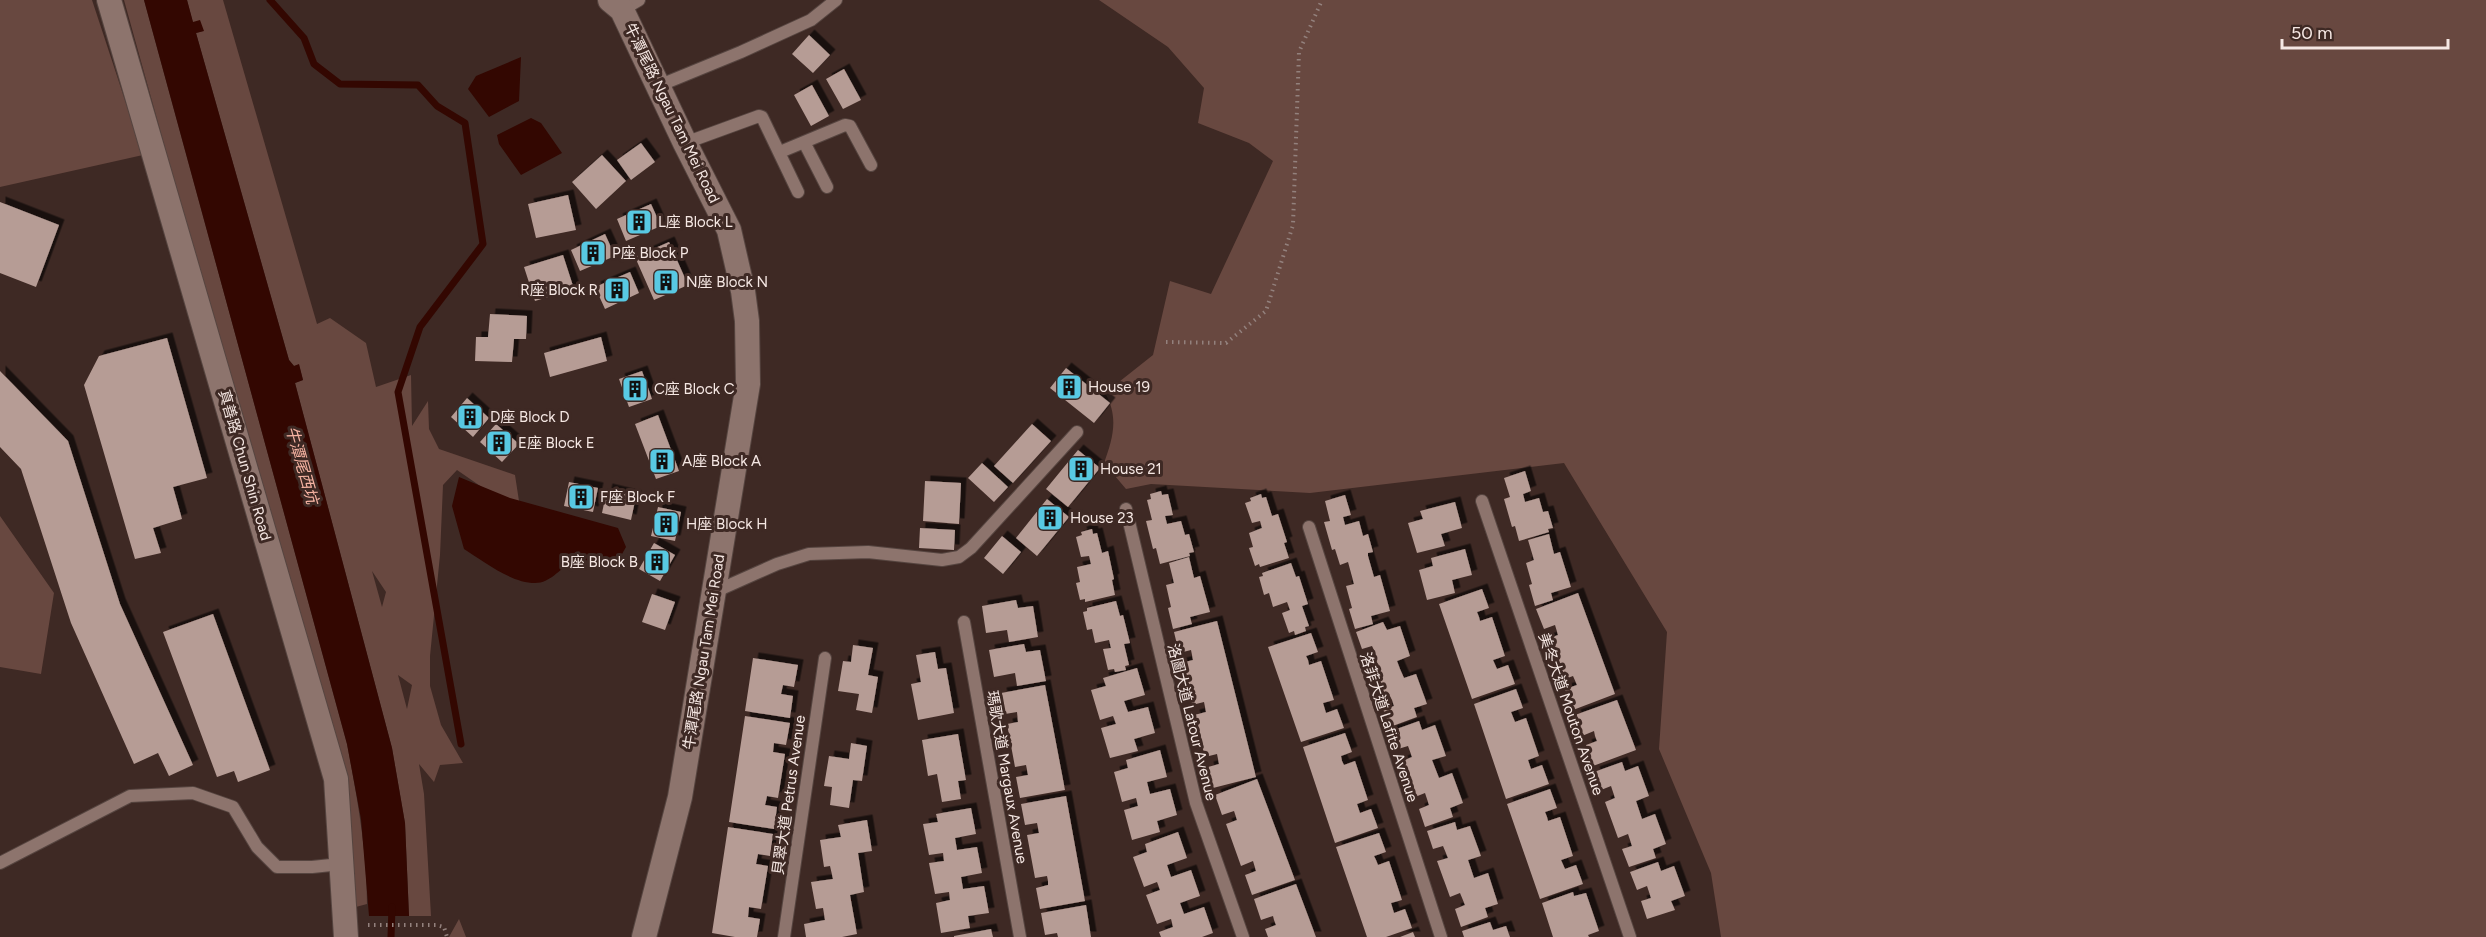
<svg xmlns="http://www.w3.org/2000/svg" width="2486" height="937" font-family="Figtree,'Noto Sans TC',sans-serif">
  <style>
    .green { fill: #684840; fill-rule: evenodd }
    .water { fill: #330701 }
    .lines { fill: none; stroke-linecap: round; stroke-linejoin: round }
    .stream { stroke: #330701; stroke-width: 7 }
    .building { fill: #b69c95; filter: url(#shadow) }
    .service-casing { stroke: #564540; stroke-width: 14 }
    .minor-casing { stroke: #564540; stroke-width: 26 }
    .path { stroke: #93817d; stroke-width: 4; stroke-dasharray: 1.5 4.5; stroke-linecap: butt }
    .service { stroke: #8d746d; stroke-width: 12 }
    .minor { stroke: #8d746d; stroke-width: 24 }
    .labels { text-anchor: middle; dominant-baseline: central; stroke-width: 6; stroke-linejoin: round; paint-order: stroke }
    .street-label { font-size: 15px; fill: #f5e7e3; stroke: #3e2924 }
    .poi-label { font-size: 15px; fill: #f5e7e3; stroke: #3e2924; text-anchor: start }
    .water-label { font-size: 16px; font-style: italic; fill: #f6b3a2; stroke: #3e2924 }
  </style>
  <defs>
    <filter id="shadow"><feDropShadow dx="5.5" dy="-5.5" stdDeviation="0" flood-color="#0009"/></filter>
  </defs>
  <rect width="100%" height="100%" fill="#3e2924"/>
  <!-- green -->
  <path class="green" d="M0,0h92l51,155 -143,32z
    M124,0h20l203,744c10,53 20,106 20,160l-15,4 -4,-52 -137,-542z
    M187,0h36l94,324 13,-6 36,25 10,44 35,-12 1,51 16,-25 1,28 10,20 76,26 6,39 -64,-44 -14,15 -3,70 -10,101v30l11,39 22,38 -23,2 -6,17 -15,-18 5,30 7,122h-22l-4,-93 -13,-75 -97,-365 8,-3 -4,-15 -5,1 -5,-6 -93,-327 7,-2 -10,-8zM372,571l14,21 -4,15zM398,675l14,10 -5,24z
    M1099,0h1387v937h-765l-10,-64 -52,-124 8,-117 -103,-169 -254,30 -159,-9 -25,5 -22,-26c9,-25 15,-46 1,-70l48,-38 17,-74 41,13 62,-133 -24,-18 -51,-20 6,-35 -36,-41z
    M0,516l54,77 -13,81 -41,-7z
    M459,919l7,18h-17z"/>
  <!-- water -->
  <path class="water" d="M144,0h43l6,22 7,-2 4,11 -8,2 93,327 5,6 5,-2 4,16 -8,3 97,365 13,75 4,93h-40l-8,-97 -14,-75z
    M521,57l-2,44 -30,16 -21,-28 8,-13z
    M531,118l10,5 21,30 -41,22 -22,-31 -2,-9z
    M459,477l51,21 108,30 8,19 -8,14c-15,-1 -33,-3 -47,3 -13,5 -20,19 -36,19 -24,0 -52,-22 -71,-34l-12,-43z"/>
  <g class="lines">
    <!-- stream -->
    <path class="stream" d="M270,0l34,38 10,26 26,20 78,1 19,21 28,17 18,121 -63,83 -22,65 63,352
      M391,937l1,-30"/>
  </g>
  <!-- building -->
  <path class="building" d="M809,35l21,20 -17,18 -21,-19z
    M844,69l17,31 -18,9 -17,-30z
    M812,85l17,31 -18,10 -17,-31z
    M641,143l14,19 -24,18 -14,-20z
    M602,155l24,26 -30,28 -24,-27z
    M568,195l8,35 -40,8 -8,-34z
    M0,202l59,23 -23,62 -36,-14z
    M651,204l10,22 -35,15 -9,-22z
    M605,234l10,22 -35,15 -9,-21z
    M669,242l19,43 -34,15 -19,-43z
    M563,255l11,34 -39,12 -11,-34z
    M630,272l9,21 -34,16 -10,-22z
    M490,314l37,2 -1,23h-12l-2,23 -37,-1 1,-24h12z
    M601,337l6,24 -57,16 -6,-24z
    M167,338l40,140 -34,9 9,32 -29,9 8,25 -26,6 -51,-174 15,-29z
    M1066,368l44,35 -16,20 -44,-35z
    M0,371l68,70 52,163 73,161 -24,11 -11,-23 -24,11 -63,-141 -50,-154 -21,-22z
    M642,371l10,28 -23,8 -10,-28z
    M467,398l22,20 -16,19 -22,-20z
    M658,415l21,56 -23,8 -21,-55z
    M496,424l23,20 -17,18 -22,-20z
    M1032,424l19,17 -38,42 -19,-17z
    M1078,450l22,18 -32,39 -22,-18z
    M982,463l26,24 -14,15 -26,-24z
    M1525,471l6,20 -8,3 2,8 14,-4 4,14 5,-1 5,17 -5,1 1,3 -30,9 -4,-15 -3,1 -8,-28 6,-2 -6,-19z
    M925,481l36,2 -2,41 -36,-3z
    M569,482l29,6 -5,24 -29,-6z
    M607,489l29,7 -5,24 -29,-7z
    M1161,491l1,4 6,-1 5,21 -8,1 2,8 14,-3 4,14 4,-1 5,18 -5,1 1,3 -30,8 -4,-16 -3,1 -7,-28 6,-1 -5,-20 4,-1 -1,-5z
    M1261,494l1,4 4,-1 6,19 6,-2 9,28 -3,1 5,15 -29,9 -1,-3 -4,2 -6,-18 4,-1 -4,-14 13,-5 -2,-7 -8,2 -7,-20 6,-2 -1,-3z
    M1345,495l6,20 -8,2 2,8 14,-4 4,15 5,-2 5,18 -5,1v3l6,21 6,-2 10,36 -19,5 2,8 -18,5 -6,-20 3,-1 -6,-22 8,-2 -6,-22 -8,3 -5,-16 -3,1 -8,-28 6,-1 -5,-20z
    M1047,499l22,18 -32,39 -21,-18z
    M1455,502l7,26 -21,6 4,12 -28,7 -9,-30 15,-4 -3,-8z
    M658,507l23,5 -6,29 -24,-5z
    M920,528l35,2 -1,20 -35,-2z
    M1092,529l1,5 4,-1 5,20 6,-2 6,28 -2,1 3,15 -30,7v-3l-5,1 -4,-17 4,-1 -3,-15 14,-3 -2,-8 -8,1 -5,-20 6,-2 -1,-3z
    M1549,534l5,20 6,-2 11,35 -20,6 2,7 -18,6 -6,-21 3,-1 -6,-21 8,-3 -6,-20z
    M1002,536l19,16 -18,22 -19,-16z
    M654,543l21,12 -15,26 -21,-12z
    M1465,549l7,26 -20,5 3,13 -28,7 -8,-30 14,-4 -2,-8z
    M1189,557l5,21 6,-2 10,36 -20,5 2,7 -19,5 -5,-21 3,-1 -5,-22 8,-2 -5,-20z
    M1291,563l5,14 3,-1 9,28 -6,2 7,20 -4,1 1,4 -11,4 -1,-4 -5,2 -7,-20 8,-3 -3,-8 -14,5 -4,-14 -5,2 -5,-18 4,-1 -1,-3z
    M1482,589l7,19 -12,4 2,5 1,4 12,-4 13,39 -12,4 4,9 11,-4 7,19 -43,15 -33,-95z
    M1578,593l37,101 -42,16 -8,-21 12,-4 -4,-9 -11,4 -15,-41 11,-4 -3,-10 -11,4 -8,-20z
    M652,594l23,8 -10,28 -23,-8z
    M1016,600l2,8 15,-2 5,31 -29,5 -2,-12 -21,3 -4,-27z
    M1116,601l4,15 3,-1 7,28 -6,1 5,21 -4,1 1,4 -11,2 -1,-3 -6,1 -5,-21 8,-1 -2,-8 -14,3 -3,-14 -5,1 -4,-18 4,-1v-3z
    M213,614l57,156 -32,12 -4,-11 -17,6 -54,-145z
    M1217,621l39,156 -43,11 -5,-21 11,-3 -2,-10 -12,3 -11,-42 12,-3 -2,-10 -12,3 -11,-42 12,-3 -2,-10 -12,3 -5,-21z
    M1383,622l4,8 13,-4 10,30 -13,5 3,8 4,9 12,-4 11,30 -13,4 3,9 -27,10 -7,-18 11,-3 -2,-6 -3,-6 -10,3 -13,-36 11,-3 -2,-6 -3,-6 -10,3 -6,-17z
    M1311,633l7,19 -12,4 2,4 1,5 12,-4 13,39 -11,3 3,10 11,-4 7,19 -43,14 -33,-95z
    M1024,644l2,8 14,-2 6,31 -29,5 -2,-13 -21,4 -5,-27z
    M853,645l20,3 -5,27 10,2 -6,36 -16,-3 3,-16 -21,-3 5,-30 8,1z
    M935,652l3,17 8,-1 8,45 -36,7 -7,-36 10,-2 -5,-27z
    M753,658l45,7 -4,22 -11,-2 -2,9 12,2 -3,22 -45,-7z
    M1137,668l8,27 -21,6 4,11 20,-5 7,26 -21,6 4,12 -28,7 -9,-30 15,-4 -3,-8 -13,4 -9,-30 15,-4 -3,-8z
    M1045,685l20,105 -45,8 -4,-21 12,-2 -2,-10 -11,2 -8,-43 11,-2 -1,-10 -12,2 -4,-21z
    M1516,689l7,19 -12,4 4,10 11,-4 13,38 -11,4 3,9 11,-4 7,19 -43,15 -32,-95z
    M1617,700l19,50 -43,16 -7,-21 11,-4 -2,-5 -1,-5 -12,5 -7,-21z
    M745,716l45,7 -4,22 -12,-2 -1,9 12,2 -7,44 -11,-2 -1,5 -1,4 12,2 -3,22 -45,-7z
    M1419,721l3,9 13,-5 11,31 -14,4 7,18 13,-5 11,30 -13,5 3,9 -28,10 -6,-18 10,-4 -4,-12 -10,4 -13,-36 10,-4 -4,-11 -10,3 -7,-18z
    M1345,733l7,19 -11,4 1,5 2,4 11,-4 13,39 -11,4 3,9 11,-4 7,19 -43,15 -32,-96z
    M958,734l8,46 -8,1 3,18 -19,3 -5,-28 -9,2 -6,-36z
    M851,743l16,3 -5,35 -9,-1 -4,28 -19,-3 2,-18 -8,-1 5,-30 20,3z
    M1160,750l7,27 -20,5 3,12 20,-5 7,26 -20,6 3,11 -28,8 -8,-30 14,-4 -2,-8 -14,4 -8,-30 14,-4 -2,-8z
    M1622,762l3,9 13,-5 11,30 -13,5 6,18 13,-5 11,30 -13,5 3,9 -27,9 -7,-18 10,-3 -4,-12 -10,4 -13,-36 10,-4 -4,-12 -10,4 -7,-18z
    M1257,779l38,101 -43,15 -7,-20 11,-4 -3,-10 -12,5 -15,-42 11,-4 -3,-9 -12,4 -7,-20z
    M1550,789l7,19 -12,4 2,5 1,4 12,-4 13,39 -12,4 4,9 11,-4 7,19 -43,15 -33,-95z
    M1066,796l19,105 -45,8 -4,-21 12,-3v-4l-1,-5 -12,2 -8,-43 12,-2 -2,-10 -12,2 -4,-21z
    M971,808l5,26 -21,4 2,12 20,-3 5,26 -21,4 2,12 21,-3 5,27 -21,3 2,12 -29,5 -5,-30 14,-3 -1,-8 -14,2 -6,-31 15,-2 -1,-8 -14,2 -6,-31 15,-2 -2,-8z
    M867,820l5,31 -14,2 6,39 -14,3 7,39 -15,3h-36l-2,-13 21,-4 -2,-12 -7,1 -5,-27 22,-3 -3,-13 -6,1 -4,-27 21,-3 -3,-12z
    M1455,822l2,8 13,-4 11,30 -13,4 6,18 14,-5 10,31 -13,4 3,9 -27,10 -6,-18 10,-4 -5,-12 -10,4 -13,-36 11,-3 -5,-12 -10,3 -6,-18z
    M728,827l45,7 -3,22 -12,-2 -2,10 12,2 -7,43 -12,-2 -1,10 12,2 -3,18h-22l-23,-4z
    M1178,832l9,26 -20,7 4,12 20,-7 9,26 -20,7 4,11 20,-7 9,26 -11,4h-41l-2,-5 14,-5 -2,-8 -14,5 -11,-29 14,-5 -3,-8 -13,5 -11,-30 14,-5 -2,-8z
    M1379,833l7,19 -12,4 2,4 2,5 11,-4 13,39 -11,3 3,10 11,-4 7,19 -26,9h-19l-31,-90z
    M1658,862l3,9 13,-5 11,30 -14,5 4,9 -28,9 -6,-18 10,-3 -4,-12 -10,4 -7,-18z
    M1296,884l20,53h-48l-3,-8 11,-4 -2,-5 -1,-4 -12,4 -7,-21z
    M1573,892l1,4 12,-3 13,38 -11,4 1,2h-36l-11,-34z
    M1086,905l5,32h-33l-1,-4 -12,2 -4,-22z
    M1490,922l3,8 13,-4 4,11h-46l-2,-6z
    M991,929l2,8h-39v-1z
    M1413,932l2,5h-15z"/>
  <g class="lines">
    <defs>
      <path id="service" d="M622,10l17,-10
        M658,86l83,-34 70,-32 25,-20
        M804,142l23,45
        M685,143l74,-27 3,1 36,75
        M780,152l65,-27 5,1 21,39
        M1482,501l148,436
        M1126,509l70,294 47,134
        M1309,527l132,410
        M714,592l63,-28 32,-10 59,-2 74,8 17,-3 12,-9 106,-116
        M964,622l56,315
        M0,863l130,-67 63,-3 40,14 24,40 20,20h35l29,-3
        M784,937l41,-279"/>
      <path id="minor" d="M109,0l227,779 10,158
        M610,0l12,10 63,133 44,87 14,61 4,30 1,63 -68,413 -36,140"/>
    </defs>
    <!-- service casing -->
    <use href="#service" class="service-casing"/>
    <!-- minor casing -->
    <use href="#minor" class="minor-casing"/>
    <!-- path -->
    <path class="path" d="M1166,342l60,1 40,-32 27,-86 6,-173 23,-52
      M368,925h68l8,2 3,10"/>
    <!-- service -->
    <use href="#service" class="service"/>
    <!-- minor -->
    <use href="#minor" class="minor"/>
  </g>
  <!-- icons -->
  <defs>
    <symbol id="building-square" viewBox="-11 -11 22 22"><rect x="-9" y="-9" width="18" height="18" rx="4" fill="#58c9e3" stroke="#3e2924"/><path d="M-4-6H4V6H1V3H-1V6H-4ZM-2.5-4.3h1.7v1.8h-1.7ZM.8-4.3h1.7v1.8H.8ZM-2.5-1h1.7V.8h-1.7ZM.8-1h1.7V.8H.8Z" fill="#111"/></symbol>
  </defs>
  <g fill-rule="evenodd">
    <use href="#building-square" x="624" y="207" width="30" height="30"/>
    <use href="#building-square" x="578" y="238" width="30" height="30"/>
    <use href="#building-square" x="651" y="267" width="30" height="30"/>
    <use href="#building-square" x="602" y="275" width="30" height="30"/>
    <use href="#building-square" x="1054" y="372" width="30" height="30"/>
    <use href="#building-square" x="620" y="374" width="30" height="30"/>
    <use href="#building-square" x="455" y="402" width="30" height="30"/>
    <use href="#building-square" x="484" y="428" width="30" height="30"/>
    <use href="#building-square" x="647" y="446" width="30" height="30"/>
    <use href="#building-square" x="1066" y="454" width="30" height="30"/>
    <use href="#building-square" x="566" y="482" width="30" height="30"/>
    <use href="#building-square" x="1035" y="503" width="30" height="30"/>
    <use href="#building-square" x="651" y="509" width="30" height="30"/>
    <use href="#building-square" x="642" y="547" width="30" height="30"/>
  </g>
  <g class="labels">
    <!-- street labels -->
    <g class="street-label">
      <text transform="translate(672 113) rotate(64)">牛潭尾路 Ngau Tam Mei Road</text>
      <text transform="translate(245 465) rotate(74)">真善路 Chun Shin Road</text>
      <text transform="translate(704 652) rotate(-81)">牛潭尾路 Ngau Tam Mei Road</text>
      <text transform="translate(1571 714) rotate(71)">美冬大道 Mouton Avenue</text>
      <text transform="translate(1192 722) rotate(76)">洛圖大道 Latour Avenue</text>
      <text transform="translate(1389 727) rotate(72)">洛菲大道 Lafite Avenue</text>
      <text transform="translate(1007 777) rotate(80)">瑪歌大道 Margaux Avenue</text>
      <text transform="translate(789 795) rotate(-82)">貝翠大道 Petrus Avenue</text>
    </g>
    <!-- poi labels -->
    <g class="poi-label">
      <text x="658" y="222">L座 Block L</text>
      <text x="612" y="253">P座 Block P</text>
      <text x="686" y="282">N座 Block N</text>
      <text x="598" y="290" text-anchor="end">R座 Block R</text>
      <text x="1088" y="387">House 19</text>
      <text x="654" y="389">C座 Block C</text>
      <text x="490" y="417">D座 Block D</text>
      <text x="518" y="443">E座 Block E</text>
      <text x="682" y="461">A座 Block A</text>
      <text x="1100" y="469">House 21</text>
      <text x="600" y="497">F座 Block F</text>
      <text x="1070" y="518">House 23</text>
      <text x="686" y="524">H座 Block H</text>
      <text x="638" y="562" text-anchor="end">B座 Block B</text>
    </g>
    <!-- water labels -->
    <g class="water-label">
      <text transform="translate(302 465) rotate(74)">牛潭尾西坑</text>
    </g>
  </g>
  <!-- scale -->
  <path d="M2282 39v9h166v-9" fill="none" stroke="#f5e7e3" stroke-width="3"/>
  <text x="2291" y="39" font-size="18" fill="#f5e7e3" stroke="#3e2924" stroke-width="4.5" paint-order="stroke">50 m</text>
</svg>
